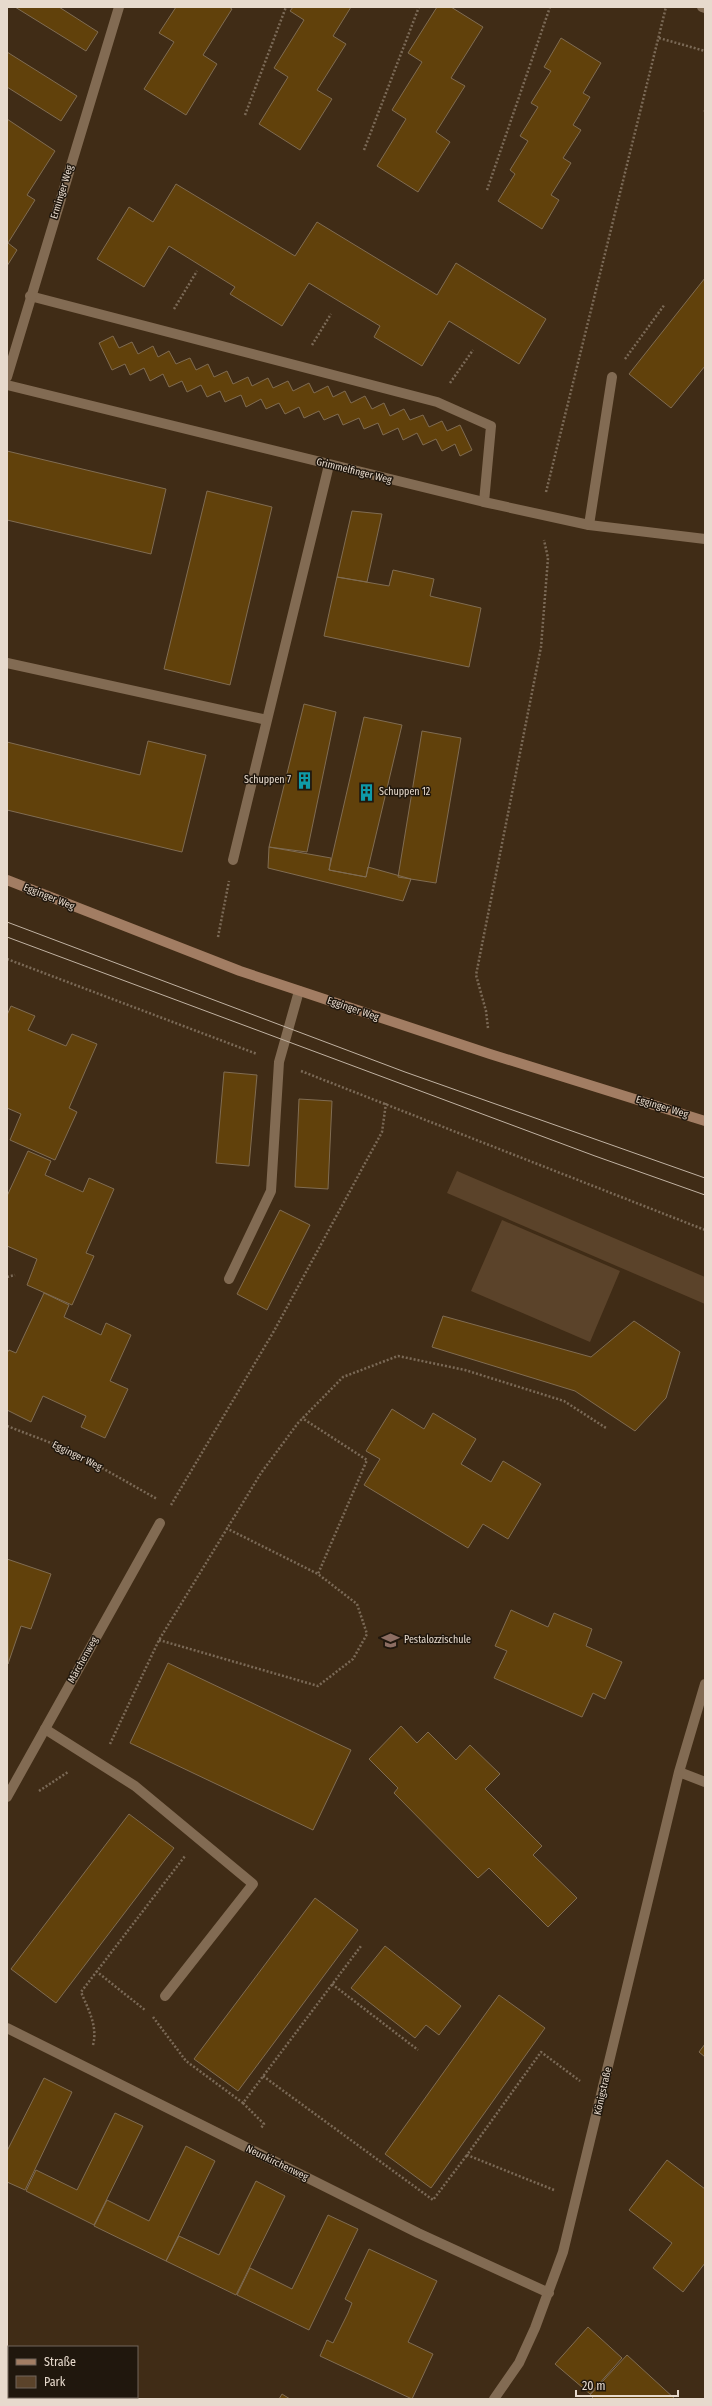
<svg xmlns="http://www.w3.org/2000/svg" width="712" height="2406" font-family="'Fira Sans Condensed',sans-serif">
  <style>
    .green { fill: #5b432a }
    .building { fill: #61410b; stroke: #806c52 }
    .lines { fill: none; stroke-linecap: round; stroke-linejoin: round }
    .path { stroke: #7b6a57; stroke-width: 2.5; stroke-dasharray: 2 2; stroke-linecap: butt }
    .lane { stroke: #826b53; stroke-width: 10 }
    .street { stroke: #826b53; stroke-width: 10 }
    .secondary { stroke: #a27d63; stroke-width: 10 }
    .tram { stroke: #c0b2a2; stroke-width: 1 }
    .labels { text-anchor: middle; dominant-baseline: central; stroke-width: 3; stroke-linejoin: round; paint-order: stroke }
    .street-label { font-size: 10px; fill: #e7dacd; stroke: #20170d }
    .poi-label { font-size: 10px; fill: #e7dacd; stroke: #20170d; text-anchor: start }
  </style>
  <rect width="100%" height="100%" fill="#402c16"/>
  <!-- green -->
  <path class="green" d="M457,1171l248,106v27l-258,-111z
    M502,1220l118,51 -30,71 -119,-51z"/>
  <!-- building -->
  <path class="building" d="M15,7h44l39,25 -12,19z
    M176,7h53l3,2 -29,46 14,9 -31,51 -42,-26 30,-47 -15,-9z
    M293,7h58l-18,29 13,8 -29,46 15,9 -32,51 -41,-26 29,-47 -14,-9 30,-48 -14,-9z
    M437,7h14l32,20 -32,51 14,8 -29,46 14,10 -32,50 -41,-26 29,-47 -14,-9 30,-48 -14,-9z
    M561,38l40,25 -18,30 7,4 -17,28 8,5 -18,28 8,5 -20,32 8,5 -17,29 -44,-28 17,-27 -5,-4 18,-29 -8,-5 18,-29 -7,-4 20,-32 -7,-4z
    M7,52l70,44 -16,25 -54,-34z
    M7,119l48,32 -28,44 8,5 -27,43 9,7 -10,16z
    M176,184l119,72 22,-34 120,73 19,-32 90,56 -27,45 -70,-43 -27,45 -48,-29 6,-11 -71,-43 -27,43 -52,-32 5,-7 -66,-41 -25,41 -47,-28 32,-52 24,15z
    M705,278v88l-34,42 -42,-34z
    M113,336l6,12 13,-6 6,12 15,-8 5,11 11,-6 7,13 14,-6 6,12 12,-6 6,13 13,-6 6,13 15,-7 4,9 16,-8 5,10 15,-7 5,10 16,-8 5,10 14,-7 5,11 12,-6 6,12 14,-7 7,13 12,-6 6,13 14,-7 6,11 13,-5 6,12 13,-6 5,10 13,-6 12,25 -12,6 -5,-12 -13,7 -6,-12 -13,6 -6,-12 -14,7 -5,-12 -15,7 -5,-12 -14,6 -5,-11 -16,7 -5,-11 -14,6 -5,-9 -15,7 -5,-11 -14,7 -6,-11 -13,6 -5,-10 -15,8 -5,-12 -16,7 -5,-11 -13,6 -6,-12 -14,7 -5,-11 -13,6 -6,-13 -13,7 -6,-13 -14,7 -5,-11 -13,6 -13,-27z
    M7,451l159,38 -15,65 -144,-34z
    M207,491l65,16 -42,178 -66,-16z
    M352,511l30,3 -15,68 -30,-5z
    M393,570l41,9 -4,17 51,12 -12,59 -145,-31 13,-59 52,9z
    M304,704l32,8 -29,140 -38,-5z
    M364,717l38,8 -36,152 -37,-7z
    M422,731l39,7 -25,145 -38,-6z
    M148,741l58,14 -24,97 -175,-42v-68l133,33z
    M269,847l62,11 -2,12 37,7 2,-10 43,12 -8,22 -135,-33z
    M11,1006l24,10 -7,14 38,16 6,-12 25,10 -28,64 8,4 -22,48 -45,-20 11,-26 -14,-6v-93z
    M224,1072l33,3 -8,91 -33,-3z
    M299,1099l33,2 -4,88 -33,-2z
    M28,1151l23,10 -6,14 38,17 6,-14 25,11 -28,64 8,3 -22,49 -45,-20 10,-26 -30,-13v-50z
    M280,1210l30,15 -43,85 -30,-16z
    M44,1293l25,12 -5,12 37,18 5,-12 25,12 -21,46 18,8 -23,49 -24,-11 5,-11 -43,-20 -12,26 -24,-12v-57l2,-3 7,3z
    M443,1316l148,41 43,-36 46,31 -14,46 -31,33 -60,-40 -143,-44z
    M392,1409l32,20 9,-16 43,26 -15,25 30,18 12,-21 38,23 -33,55 -25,-15 -15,24 -104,-63 16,-26 -14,-8z
    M7,1559l44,15 -20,55 -10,-3 -13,38z
    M511,1610l37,17 6,-14 38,16 -6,17 36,16 -17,37 -12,-6 -11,24 -88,-39 13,-27 -12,-5z
    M168,1663l183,87 -38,80 -183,-87z
    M401,1726l16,17 11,-11 28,28 14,-15 30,29 -15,15 57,57 -9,9 44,43 -29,29 -59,-59 -11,10 -84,-85 4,-5 -29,-29z
    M129,1814l45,34 -118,155 -45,-34z
    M315,1898l43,32 -120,161 -44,-32z
    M385,1946l76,60 -22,29 -13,-10 -11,13 -64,-50z
    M499,1995l46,33 -114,160 -46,-34z
    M705,2044v13l-6,-5z
    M44,2078l28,14 -47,98 -18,-8v-31z
    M115,2113l28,13 -49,99 -68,-34 10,-21 41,20z
    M186,2146l29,15 -49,100 -72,-35 13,-26 42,21z
    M667,2160l38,29v74l-22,29 -30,-24 19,-25 -43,-33z
    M256,2181l29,15 -49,99 -70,-34 13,-25 40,19z
    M328,2215l30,14 -49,101 -72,-35 13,-27 42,21z
    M369,2249l68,32 -29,61 25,12 -21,45 -92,-43 7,-16 6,3 15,-30 4,-10 -7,-4z
    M588,2327l34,31 -32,36 -35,-30z
    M627,2355l48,44h-81l-4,-4z
    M282,2394l8,5h-11z"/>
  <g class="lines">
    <!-- path -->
    <path class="path" d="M659,38l46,13
      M705,112v-3
      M245,115l41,-108
      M364,150l55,-143
      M487,190l63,-183
      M174,309l23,-38
      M312,345l19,-31
      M625,359l40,-55
      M450,383l23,-33
      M546,492l120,-485
      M218,937l11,-56
      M7,959l250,95
      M488,1028l-2,-17 -10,-36 65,-328 7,-89 -4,-18
      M301,1071l404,159
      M7,1277l8,-2
      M7,1426l65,25 85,48
      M171,1505l103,-174 108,-199 4,-29
      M226,1528l92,46
      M159,1640l159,46 35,-27 14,-25 -10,-30 -39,-30 49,-114 -65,-42
      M110,1744l49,-104 102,-167 37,-50 45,-46 55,-21 67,14 99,31 42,27
      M39,1791l29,-19
      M96,1971l49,39
      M332,1984l86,66
      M153,2017l33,44 57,42 118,-157
      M93,2045c5,-19 -5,-36 -12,-53l104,-136
      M263,2076l170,124 34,-45
      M243,2103l21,21 -3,4
      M554,2190l-87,-35 74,-103 39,29"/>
    <!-- lane -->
    <path class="lane" d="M30,296l407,106 54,24 -7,76
      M589,525l23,-148
      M7,663l260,57
      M233,860l96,-395
      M229,1279l42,-88 8,-129 20,-71
      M45,1729l90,57 118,98 -88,112"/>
    <!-- street -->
    <path class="street" d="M702,7l3,1
      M7,377l112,-370
      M7,385l477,117 105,23 116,14
      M679,1772l26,10
      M7,1797l153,-274
      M7,2028l411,205 131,60
      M494,2399l25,-36 16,-35 28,-76 116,-480 26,-88"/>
    <!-- secondary -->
    <path class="secondary" d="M7,880l233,91 250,83 215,67"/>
    <!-- tram -->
    <path class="tram" d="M7,922l398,150 300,106
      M7,937l588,219 110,39"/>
  </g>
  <!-- icons -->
  <defs>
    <symbol id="building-bare" viewBox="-9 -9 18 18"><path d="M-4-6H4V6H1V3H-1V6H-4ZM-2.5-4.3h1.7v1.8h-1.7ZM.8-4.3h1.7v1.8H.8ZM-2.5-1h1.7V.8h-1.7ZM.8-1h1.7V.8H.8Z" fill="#0f9aa8" stroke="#20170d" stroke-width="2.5" paint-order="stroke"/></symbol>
    <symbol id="school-bare" viewBox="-9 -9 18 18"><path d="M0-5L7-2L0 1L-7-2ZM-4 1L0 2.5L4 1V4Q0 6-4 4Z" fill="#8d6e63" stroke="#20170d" stroke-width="2.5" paint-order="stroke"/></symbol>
  </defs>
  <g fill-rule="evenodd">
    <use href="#building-bare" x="292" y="768" width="25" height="25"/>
    <use href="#building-bare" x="354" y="780" width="25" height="25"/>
    <use href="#school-bare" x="378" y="1628" width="25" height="25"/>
  </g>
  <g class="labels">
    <!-- street labels -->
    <g class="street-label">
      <text transform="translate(62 192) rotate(-73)">Erminger Weg</text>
      <text transform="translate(354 471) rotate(14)">Grimmelfinger Weg</text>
      <text transform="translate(49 897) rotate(22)">Egginger Weg</text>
      <text transform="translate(353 1009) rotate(19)">Egginger Weg</text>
      <text transform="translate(662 1107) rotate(17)">Egginger Weg</text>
      <text transform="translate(77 1456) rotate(26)">Egginger Weg</text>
      <text transform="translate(83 1660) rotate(-61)">Märchenweg</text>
      <text transform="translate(603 2091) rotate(-77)">Königstraße</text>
      <text transform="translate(277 2163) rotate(26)">Neunkirchenweg</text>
    </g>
    <!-- poi labels -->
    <g class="poi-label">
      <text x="291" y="780" text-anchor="end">Schuppen 7</text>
      <text x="379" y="792">Schuppen 12</text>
      <text x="404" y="1640">Pestalozzischule</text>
    </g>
  </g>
  <!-- border -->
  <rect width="712" height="2406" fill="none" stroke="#e7dacd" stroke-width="16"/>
  <!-- legend -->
  <rect x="8" y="2346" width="130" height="52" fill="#20170d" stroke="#70655a"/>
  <rect x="16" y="2359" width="20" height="6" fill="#a27d63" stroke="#70655a"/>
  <text x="44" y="2366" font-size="12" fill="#e7dacd">Straße</text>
  <rect x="16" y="2376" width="20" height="12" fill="#5b432a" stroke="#70655a"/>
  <text x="44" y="2386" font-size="12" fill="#e7dacd">Park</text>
  <!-- scale -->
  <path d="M576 2390v6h102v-6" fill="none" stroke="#e7dacd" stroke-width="2"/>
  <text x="582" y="2390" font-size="12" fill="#e7dacd" stroke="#20170d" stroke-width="3" paint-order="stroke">20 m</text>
</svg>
